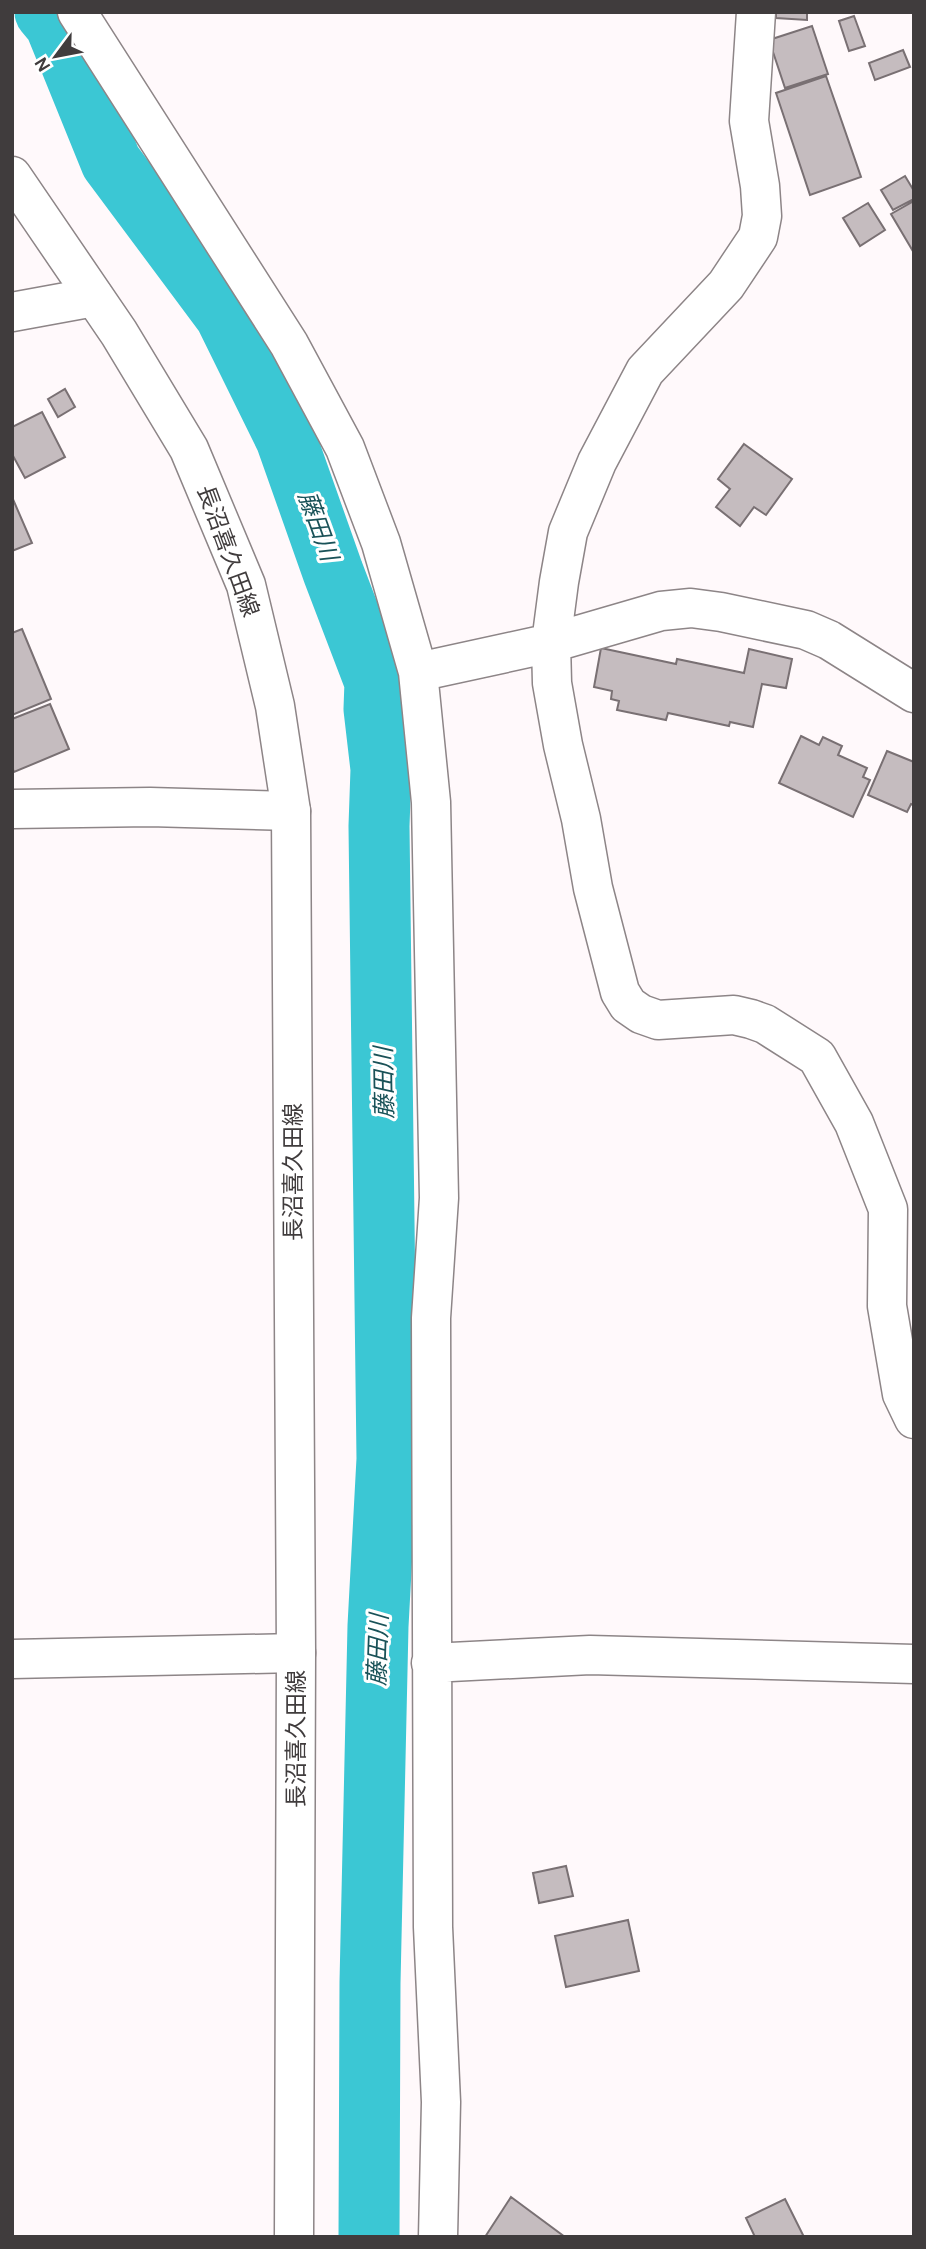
<svg xmlns="http://www.w3.org/2000/svg" width="926" height="2249" font-family="Karla,'Noto Sans JP',sans-serif">
  <style>
    .lines { fill: none; stroke-linecap: round; stroke-linejoin: round }
    .river { stroke: #3bc7d4; stroke-width: 61 }
    .building { fill: #c5bcbf; stroke: #797073; stroke-width: 2 }
    .minor-casing { stroke: #8d8587; stroke-width: 41 }
    .major-casing { stroke: #8d8587; stroke-width: 41 }
    .minor { stroke: #fff; stroke-width: 38 }
    .major { stroke: #fff; stroke-width: 38 }
    .labels { text-anchor: middle; dominant-baseline: central; stroke-width: 6; stroke-linejoin: round; paint-order: stroke }
    .street-label { font-size: 23px; fill: #403c3d; stroke: #fff }
    .water-label { font-size: 24px; font-style: italic; fill: #195258; stroke: #fff }
  </style>
  <rect width="100%" height="100%" fill="#fff9fb"/>
  <g class="lines">
    <!-- river -->
    <path class="river" d="M45,12l10,12 56,138 114,153 61,124 47,133 42,110 -1,27 7,60 -2,57 8,633 -9,167 -8,357 -1,254"/>
  </g>
  <!-- building -->
  <path class="building" d="M776,12h31v8l-31,-2z
    M854,16l11,30 -16,5 -10,-30z
    M812,26l16,48 -43,14 -16,-48z
    M903,50l7,17 -35,13 -6,-17z
    M826,76l35,101 -51,18 -34,-102z
    M905,176l9,15v8l-21,11 -12,-20z
    M914,201v52l-23,-39z
    M868,203l17,27 -25,16 -17,-28z
    M65,389l10,18 -17,10 -10,-18z
    M42,412l23,45 -40,21 -13,-24v-27z
    M744,444l48,35 -26,36 -12,-8 -14,19 -24,-19 14,-18 -12,-10z
    M12,497l20,46 -20,8z
    M22,629l29,70 -39,16v-82z
    M601,648l75,16 1,-5 67,14 5,-24 43,10 -6,29 -24,-4 -9,43 -23,-5 -1,4 -61,-13 -2,7 -49,-10 2,-9 -8,-2 1,-8 -18,-4z
    M50,704l19,45 -55,23 -2,-5v-48z
    M801,736l18,9 4,-8 19,9 -4,9 29,13 -4,9 7,3 -17,37 -74,-34z
    M887,751l27,11v43l-3,-1 -4,8 -39,-17z
    M566,1866l7,30 -34,7 -6,-30z
    M628,1920l11,51 -73,16 -11,-51z
    M511,2197l54,40h-80z
    M785,2199l19,38h-49l-9,-19z"/>
  <g class="lines">
    <defs>
      <path id="minor" d="M77,12l212,332 56,104 36,95 37,129 13,130 8,396 -8,120 2,609 8,175 -3,135
        M756,12l-7,109 11,65 2,30 -4,21 -32,48 -81,86 -48,91 -29,70 -9,50 -8,61 1,40 11,62 18,74 12,69 27,104 8,13 13,9 17,6 76,-5 17,4 14,5 52,33 37,66 34,86 -1,97 15,88 12,25
        M12,312l82,-15
        M418,672l133,-29 110,-32 30,-3 30,4 85,18 23,10 85,53
        M12,809l138,-2 141,4
        M12,1659l284,-6
        M431,1663l159,-8 324,9"/>
      <path id="major" d="M12,176l107,157 70,116 57,136 29,121 16,105 5,842 -2,584"/>
    </defs>
    <!-- minor casing -->
    <use href="#minor" class="minor-casing"/>
    <!-- major casing -->
    <use href="#major" class="major-casing"/>
    <!-- minor -->
    <use href="#minor" class="minor"/>
    <!-- major -->
    <use href="#major" class="major"/>
  </g>
  <g class="labels">
    <!-- street labels -->
    <g class="street-label">
      <text transform="translate(228 551) rotate(70)">長沼喜久田線</text>
      <text transform="translate(293 1172) rotate(-90)">長沼喜久田線</text>
      <text transform="translate(296 1739) rotate(-90)">長沼喜久田線</text>
    </g>
    <!-- water labels -->
    <g class="water-label">
      <text transform="translate(318 526) rotate(70)">藤田川</text>
      <text transform="translate(384 1083) rotate(-91)">藤田川</text>
      <text transform="translate(378 1650) rotate(-88)">藤田川</text>
    </g>
  </g>
  <!-- border -->
  <rect width="926" height="2249" fill="none" stroke="#403c3d" stroke-width="28"/>
  <!-- north arrow -->
  <g transform="translate(56 56) rotate(238)" stroke="#ffffff" stroke-width="5" paint-order="stroke">
  <path d="M0-5L12 26L0 18L-12 26Z" fill="#403c3d"/>
  <text y="-10" font-size="19" font-weight="bold" text-anchor="middle" fill="#403c3d">N</text>
  </g>
</svg>
